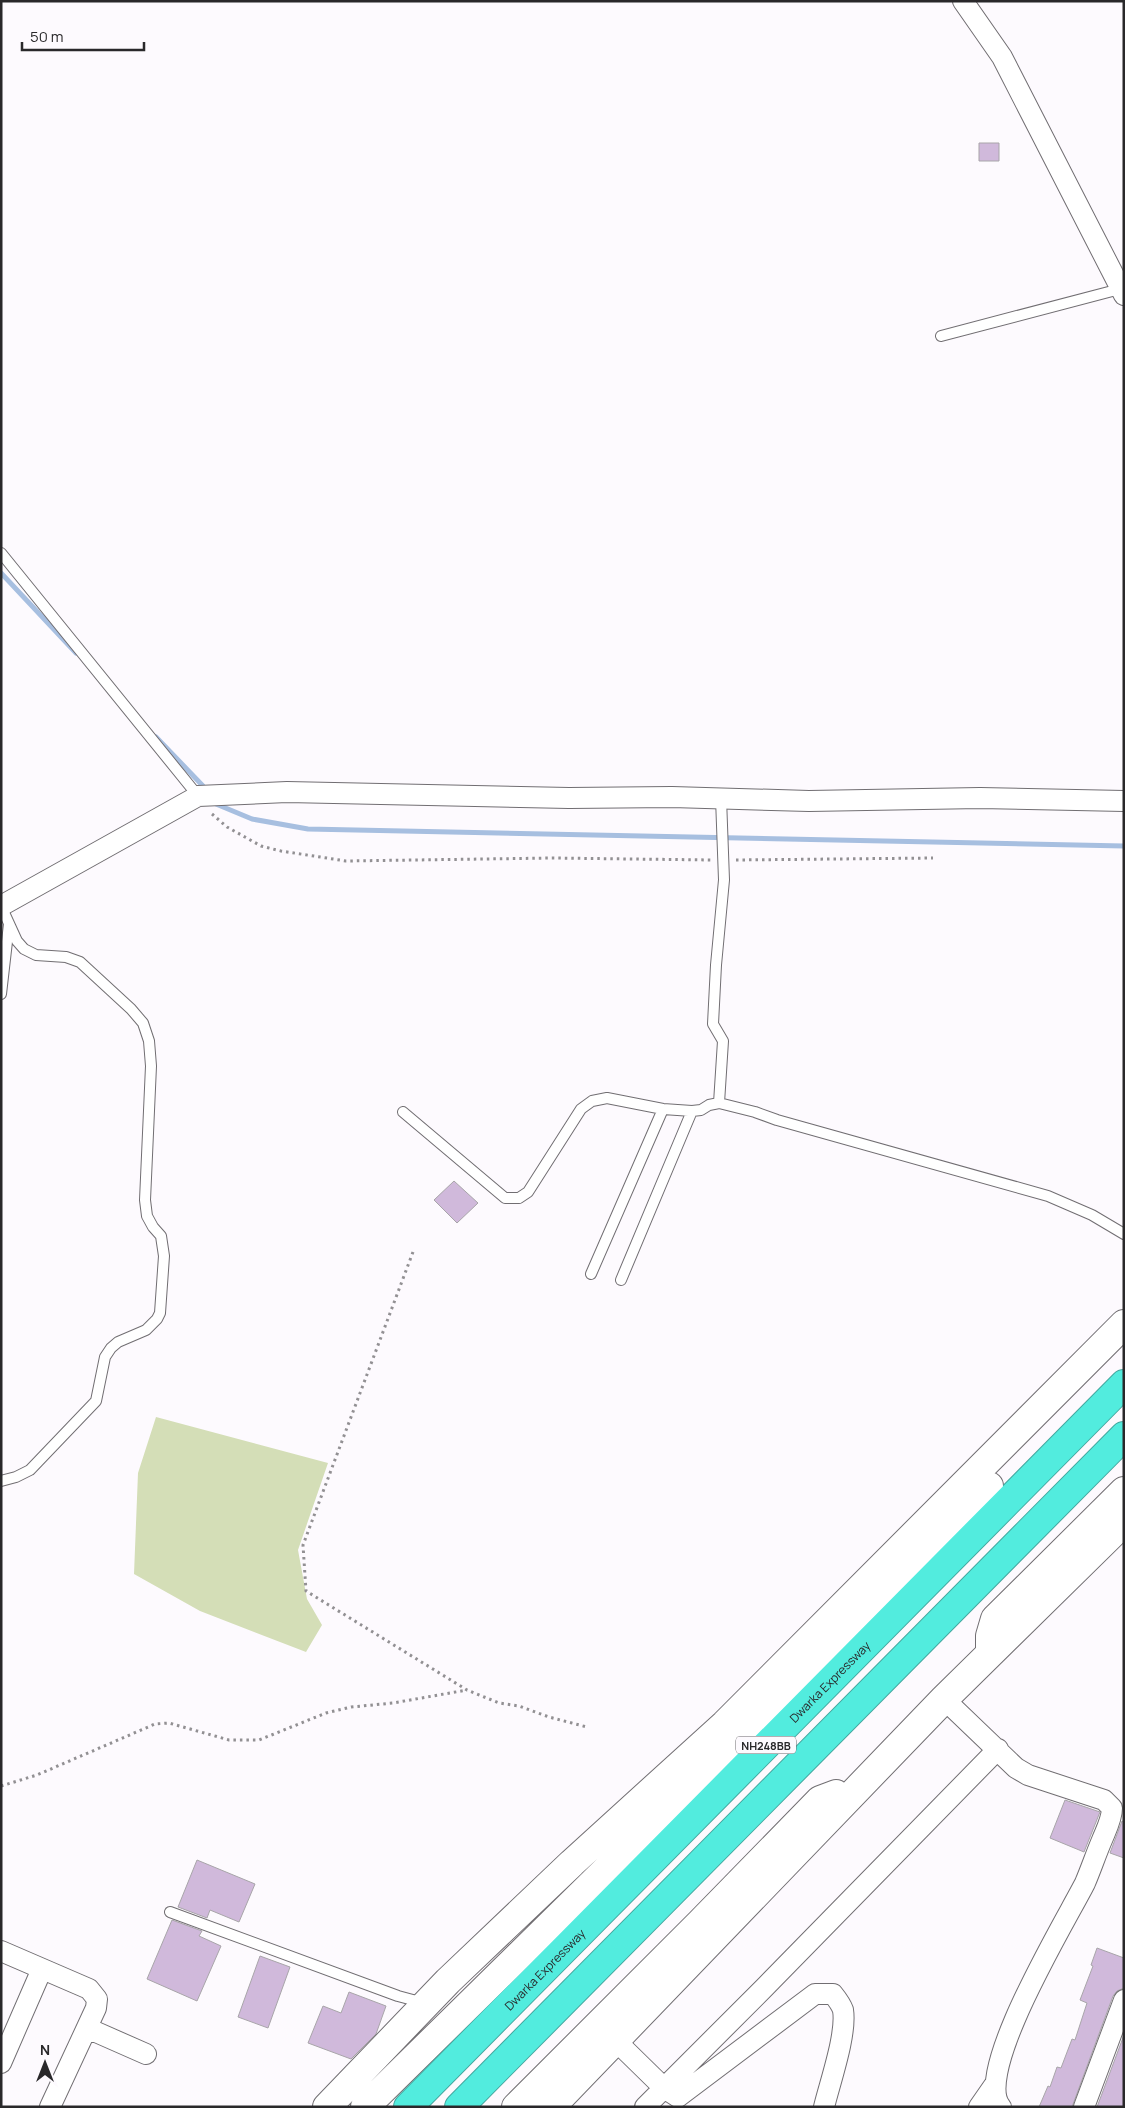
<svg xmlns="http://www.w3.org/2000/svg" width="1125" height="2108" font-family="Manrope,sans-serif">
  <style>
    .green { fill: #d4deb7 }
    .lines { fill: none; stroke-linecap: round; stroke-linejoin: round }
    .stream { stroke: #a7bfe0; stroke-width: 5 }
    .building { fill: #d0b9db; stroke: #a8a5a9 }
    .lane-casing { stroke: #716e72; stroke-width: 12 }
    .street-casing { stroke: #716e72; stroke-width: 22 }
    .secondary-casing { stroke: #716e72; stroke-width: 30 }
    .highway-casing { stroke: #44a79f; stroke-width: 30 }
    .path { stroke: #929093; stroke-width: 3; stroke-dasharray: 2.5 4; stroke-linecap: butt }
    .lane { stroke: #fff; stroke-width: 10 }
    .street { stroke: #fff; stroke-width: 20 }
    .secondary { stroke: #fff; stroke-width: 28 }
    .highway { stroke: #52ecde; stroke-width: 28 }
    .labels { text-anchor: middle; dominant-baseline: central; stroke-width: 4; stroke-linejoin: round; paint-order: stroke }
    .shield { fill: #fdfafe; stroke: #69676a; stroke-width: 1 }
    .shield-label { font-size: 11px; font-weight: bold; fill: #29282a }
    .street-label { font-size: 12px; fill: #29282a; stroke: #fdfafe }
  </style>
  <rect width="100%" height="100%" fill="#fdfafe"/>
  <!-- green -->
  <path class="green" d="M156,1417l172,46 -30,87 9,49 15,26 -16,27 -106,-41 -66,-37 4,-101z"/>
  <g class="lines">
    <!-- stream -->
    <path class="stream" d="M1,573l75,80
      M156,737l47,49
      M216,804l36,15 56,10 816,17"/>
  </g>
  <!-- building -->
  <path class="building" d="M979,143h20v18h-20z
    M454,1181l24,22 -21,20 -23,-23z
    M1065,1800l35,12 -16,40 -34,-14z
    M1122,1821l2,1v36l-14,-5z
    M197,1860l58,24 -16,38 -29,-12 -3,8 -29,-11z
    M172,1920l30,11 -3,5 22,10 -24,55 -50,-22z
    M1097,1948l27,10v30l-7,3 -4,5 -41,111h-33l9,-21 2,1 7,-20 4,1 11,-29 3,1 12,-37 -7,-3 13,-34 -2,-1z
    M260,1956l30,11 -22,61 -30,-11z
    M349,1992l37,14 -10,28 -25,25 -43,-16 15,-37 18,7z
    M1124,2035v72h-27z"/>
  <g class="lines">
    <defs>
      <path id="lane" d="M941,336l179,-47
        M1,553l197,243
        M1,906l16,35 7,8 12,6 30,2 14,5 51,47 12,14 6,18 2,25 -6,134 2,16 6,11 8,9 3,20 -4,57 -3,6 -11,11 -28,12 -7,6 -6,9 -9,44 -66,69 -14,7 -15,4
        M1,994l8,-70
        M719,1103l4,-62 -10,-17 3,-59 8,-85 -3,-82
        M403,1112l102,86h14l9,-6 53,-83 11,-8 15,-3 56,11 29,2 9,-1 8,-5 10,-2 36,9 22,8 271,76 44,19 32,19
        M591,1274l72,-165
        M621,1280l71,-169
        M170,1912l228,84 26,7"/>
      <path id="street" d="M963,1l39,56 122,238
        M1,906l197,-110 89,-4 282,6 103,-1 137,4 171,-3 144,3
        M944,1699l72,69 12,7 76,25 8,8c0,11 -6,22 -10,32 -6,14 -11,29 -17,43 -18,36 -113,191 -84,224
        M1,1951l88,38 8,10 -1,9 -46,99
        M87,2028l59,26
        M616,2041l48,47 14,9 137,-103h18c4,5 8,10 10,16 4,24 -13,72 -19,97
        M1,2063l41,-94
        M645,2107l119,-119 234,-239
        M979,2107l16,-23
        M1084,2107l40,-107"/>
      <path id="secondary" d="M990,1653v-17l5,-17 129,-128
        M327,2107l121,-126 124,-118 153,-139 399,-400
        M365,2107l375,-369 249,-252
        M516,2107l184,-184 120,-123 16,-6
        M551,2107l393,-408 180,-177"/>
      <g id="highway">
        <path id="s1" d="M408,2107l716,-723"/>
        <path d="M459,2107l665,-671"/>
      </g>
    </defs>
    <!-- lane casing -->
    <use href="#lane" class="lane-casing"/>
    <!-- street casing -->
    <use href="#street" class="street-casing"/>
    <!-- secondary casing -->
    <use href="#secondary" class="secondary-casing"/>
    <!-- highway casing -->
    <use href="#highway" class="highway-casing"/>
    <!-- path -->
    <path class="path" d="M212,814l15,13 34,19 20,5 65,10 207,-3 159,2
      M736,860l197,-2
      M413,1252l-110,293 3,46 161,99 32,13 20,3 30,11 38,10
      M1,1786l36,-11 118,-51 14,-1 60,17h30l67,-27 25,-6 42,-4 74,-13"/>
    <!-- lane -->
    <use href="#lane" class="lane"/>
    <!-- street -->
    <use href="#street" class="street"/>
    <!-- secondary -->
    <use href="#secondary" class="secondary"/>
    <!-- highway -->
    <use href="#highway" class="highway"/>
  </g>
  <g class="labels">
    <!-- shield labels -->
    <rect class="shield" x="736" y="1736.5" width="60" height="17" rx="4"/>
    <g class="shield-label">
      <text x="766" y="1745">NH248BB</text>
    </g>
    <!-- street labels -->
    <g class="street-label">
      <text stroke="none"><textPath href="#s1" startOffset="599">Dwarka Expressway</textPath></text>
      <text stroke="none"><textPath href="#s1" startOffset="194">Dwarka Expressway</textPath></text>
    </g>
  </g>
  <!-- border -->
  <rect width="1125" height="2108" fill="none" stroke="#29282a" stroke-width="5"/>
  <!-- north arrow -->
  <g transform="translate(45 2063)" stroke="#fdfafe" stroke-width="4" paint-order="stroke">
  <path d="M0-4L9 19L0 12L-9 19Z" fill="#29282a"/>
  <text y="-8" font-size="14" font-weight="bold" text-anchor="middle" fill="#29282a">N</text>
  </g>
  <!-- scale -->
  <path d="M22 42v8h122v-8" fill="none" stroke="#29282a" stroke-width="2.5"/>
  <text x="30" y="42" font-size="15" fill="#29282a" stroke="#fdfafe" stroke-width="4" paint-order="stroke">50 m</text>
</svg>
